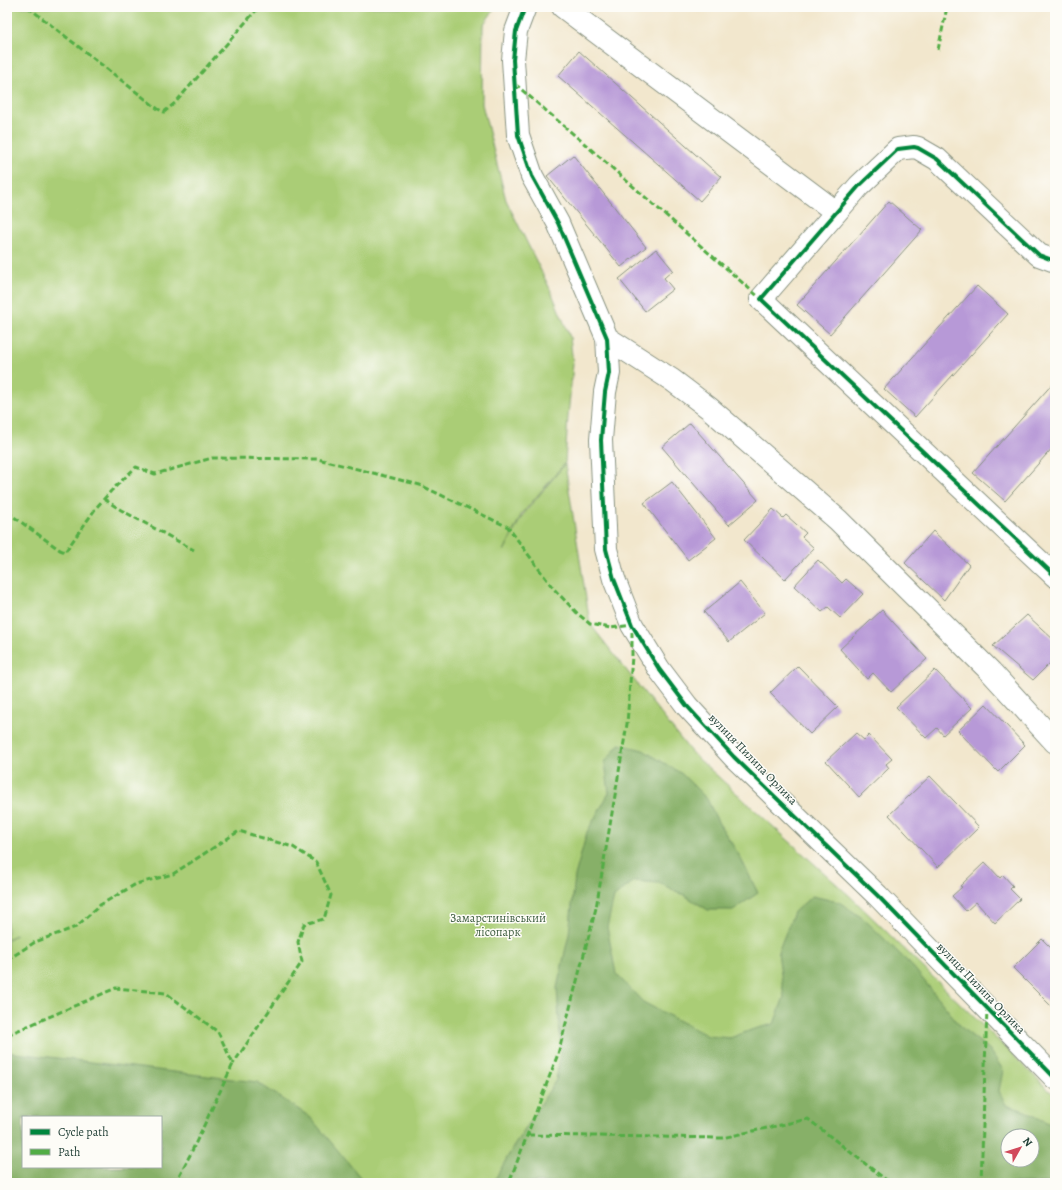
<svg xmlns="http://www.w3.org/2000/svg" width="1062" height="1190" font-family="Alegreya,serif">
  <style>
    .green { fill: #aacd76; stroke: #648555; fill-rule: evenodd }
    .forest { fill: #87b067; stroke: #53764e; fill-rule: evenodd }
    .building { fill: #b799d7 }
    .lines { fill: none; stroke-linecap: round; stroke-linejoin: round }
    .minor-casing { stroke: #889280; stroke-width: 24 }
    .minor { stroke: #fff; stroke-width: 22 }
    .quiet { stroke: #52ad45; stroke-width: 3; stroke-dasharray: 6 3; stroke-linecap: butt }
    .cycleway-casing { stroke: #fdfcf7; stroke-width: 6 }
    .cycleway { stroke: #00873e; stroke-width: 4 }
    .labels { text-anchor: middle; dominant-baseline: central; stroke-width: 3; stroke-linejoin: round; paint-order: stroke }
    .street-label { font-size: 12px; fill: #1f3d34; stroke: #fdfcf7 }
    .park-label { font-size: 12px; fill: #426144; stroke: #fdfcf7 }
  </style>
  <rect width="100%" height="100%" fill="#fdfcf7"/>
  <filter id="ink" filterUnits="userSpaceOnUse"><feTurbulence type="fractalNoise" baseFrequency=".025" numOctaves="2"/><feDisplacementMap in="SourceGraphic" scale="8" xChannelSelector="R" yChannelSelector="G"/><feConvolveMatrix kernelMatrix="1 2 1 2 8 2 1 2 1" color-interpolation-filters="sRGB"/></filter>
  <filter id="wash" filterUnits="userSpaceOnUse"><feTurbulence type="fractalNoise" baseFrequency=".012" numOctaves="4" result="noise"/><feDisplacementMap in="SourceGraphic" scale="16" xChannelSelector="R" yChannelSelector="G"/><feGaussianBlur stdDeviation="0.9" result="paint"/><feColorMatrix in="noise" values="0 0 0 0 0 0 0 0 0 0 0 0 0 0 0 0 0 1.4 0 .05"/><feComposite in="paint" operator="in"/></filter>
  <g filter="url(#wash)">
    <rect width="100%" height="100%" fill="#f2e7cd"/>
    <!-- green -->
    <path class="green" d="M7,7h489l-13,18 -1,79 24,96 44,89 20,48 3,27 -5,52 -3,47 -44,52 -17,36 18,-35 43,-52 25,160 101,128 162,147 202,197v87h-1048v-243l9,-5 -9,4zM23,1117h138v50h-138zM1008,1136h24v24h-24z"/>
    <!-- forest -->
    <path class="forest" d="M619,744l24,6 39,24 25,25 11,23 21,33 19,38 -25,17h-25l-24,-15 -25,-12 -25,-2 -20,16 -7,30 9,47 27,28 65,34 22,2 24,-9 20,-5 10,-27 -6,-45 16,-40 18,-16 27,6 25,17 49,48 50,62 27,21 13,20 -4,21 7,14 19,6 27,14 3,3v55h-562l19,-34 44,-69 5,-28 -4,-64 12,-54 6,-58 12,-44 22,-39 -4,-31zM1008,1136h24v24h-24z
      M7,1052l250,30 53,35 55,66h-358zM23,1117h138v50h-138z"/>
    <g id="blocks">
      <!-- building -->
      <path class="building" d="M579,51l142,126 -21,24 -142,-125z
        M573,155l73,92 -25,20 -74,-91z
        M889,201l33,29 -92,104 -33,-29z
        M656,249l17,21 -9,8 9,11 -28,22 -26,-32z
        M977,286l31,28 -93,103 -31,-28z
        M1055,381v64l-50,56 -32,-28z
        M690,423l68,77 -29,25 -67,-78z
        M672,482l44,56 -28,22 -44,-57z
        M773,509l10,9 3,-3 20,18 -4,4 12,11 -29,31 -41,-39z
        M933,531l36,34 -25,35 -39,-37z
        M818,560l24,23 4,-4 17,15 -23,24 -12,-11 -6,5 -28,-26z
        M740,582l25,31 -36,29 -25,-30z
        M882,610l45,49 -36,33 -18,-19 -6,6 -27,-30z
        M1027,615l28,26v17l-22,22 -40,-34z
        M798,666l40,41 -28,27 -40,-41z
        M935,670l37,38 -29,27 -6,-7 -11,10 -30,-31z
        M986,704l39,41 -27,27 -40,-41z
        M856,733l8,7 5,-5 23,24 -6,5 3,4 -30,29 -33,-36z
        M930,776l49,51 -41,40 -49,-52z
        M985,862l15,16 3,-3 10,11 -3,3 10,10 -25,24 -19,-21 -10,9 -14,-15 10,-9 -2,-1z
        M1042,939l13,13v58l-42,-42z"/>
    </g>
  </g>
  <g filter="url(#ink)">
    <use href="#blocks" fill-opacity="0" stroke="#889280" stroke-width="1"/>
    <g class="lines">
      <defs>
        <path id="minor" d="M525,7l-9,24 -3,29 5,75 14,41 26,47 49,115 2,35 -4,19 -4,48 5,109 8,30 18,46 27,44 28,37 47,51 144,139 177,182
          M563,7l273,205
          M1055,261l-16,-6 -102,-96 -19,-11 -4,-1 -16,2 -39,37 -98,113 294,277
          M607,338l65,42 37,28 129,112 153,152 64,70"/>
      </defs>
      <!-- minor casing -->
      <use href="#minor" class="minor-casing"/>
      <!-- minor -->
      <use href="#minor" class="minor"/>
      <!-- quiet -->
      <path class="quiet" d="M28,7l130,102 6,3 11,-9 84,-96
        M938,50l9,-43
        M515,84l71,61 175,154
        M104,499l17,11 73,40
        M7,512l53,38 5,2 31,-44 15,-17 25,-24 19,7 57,-16 106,1 102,26 88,42 45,61 24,25 13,11 21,4 21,-3v31l-5,68 -31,184 -38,146 -49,129
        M7,960l28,-18 41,-15 24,-22 36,-21 37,-10 66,-43 54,16 23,15 15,33 -7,24 -20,5 -6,18 4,20 -69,102
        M7,1035l109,-47 50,5 52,39 15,32 -43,91 -15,28
        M528,1135l194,3 86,-19 82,64
        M981,1183l6,-174"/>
      <defs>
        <path id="cycleway" d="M525,7l-9,24 -3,29 5,75 14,41 26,47 49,115 2,35 -4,19 -4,48 5,109 8,30 18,46 27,44 28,37 47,51 144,139 177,182
          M1055,261l-16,-6 -102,-96 -19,-11 -4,-1 -16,2 -39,37 -98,113 294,277"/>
      </defs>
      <!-- cycleway casing -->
      <use href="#cycleway" class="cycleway-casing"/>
      <!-- cycleway -->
      <use href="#cycleway" class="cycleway"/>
    </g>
  </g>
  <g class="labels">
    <!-- street labels -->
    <g class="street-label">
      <text transform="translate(753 759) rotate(46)">вулиця Пилипа Орлика</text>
      <text transform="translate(981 988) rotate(46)">вулиця Пилипа Орлика</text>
    </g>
    <!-- park labels -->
    <g class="park-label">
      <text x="498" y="918">Замарстинівський<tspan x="498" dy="14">лісопарк</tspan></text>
    </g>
  </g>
  <!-- margin -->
  <rect width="1062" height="1190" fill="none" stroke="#fdfcf7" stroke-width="24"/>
  <!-- legend -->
  <rect x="22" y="1116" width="140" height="52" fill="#fdfcf7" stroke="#a4b0a9"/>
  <rect x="30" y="1129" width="20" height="6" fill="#00873e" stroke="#a4b0a9"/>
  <text x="58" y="1136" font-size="12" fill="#1f3d34">Cycle path</text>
  <rect x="30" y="1149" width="20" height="6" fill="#52ad45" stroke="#a4b0a9"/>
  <text x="58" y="1156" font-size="12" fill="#1f3d34">Path</text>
  <!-- north arrow -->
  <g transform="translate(1020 1148) rotate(51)"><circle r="19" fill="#fdfcf7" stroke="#a4b0a9"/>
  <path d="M0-3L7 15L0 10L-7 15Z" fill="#d1495b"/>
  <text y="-6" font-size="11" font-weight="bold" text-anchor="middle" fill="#1f3d34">N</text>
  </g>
</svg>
